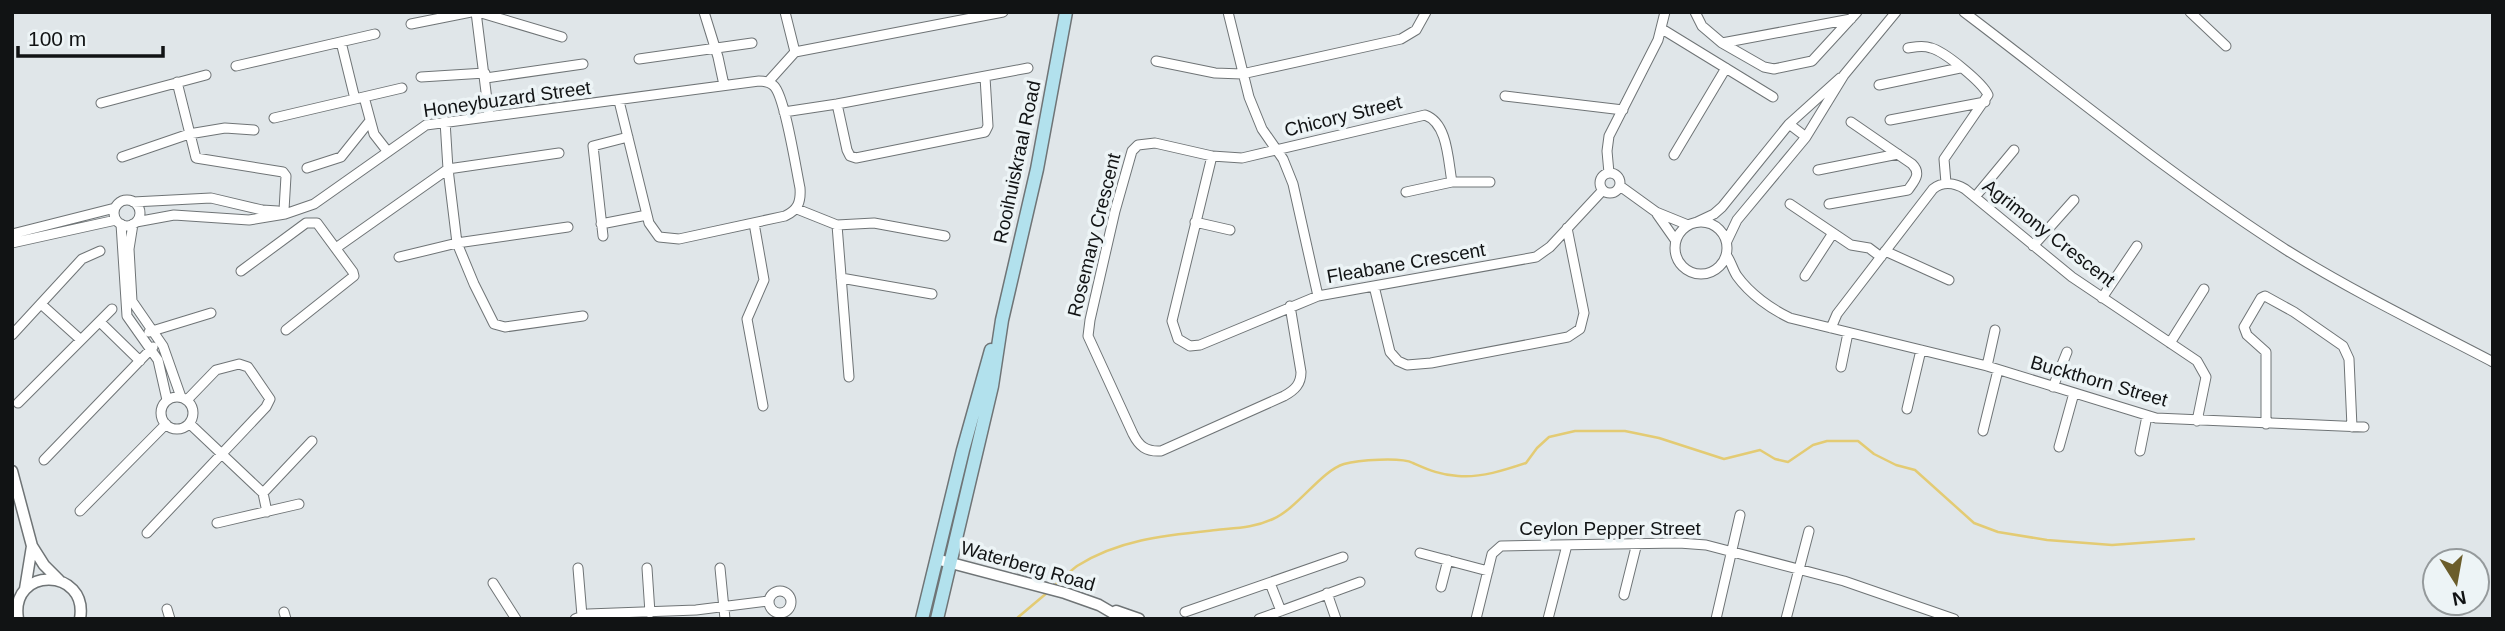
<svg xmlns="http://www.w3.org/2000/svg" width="2505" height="631" font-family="Arial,sans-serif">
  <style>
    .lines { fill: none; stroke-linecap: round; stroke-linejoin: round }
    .stream { stroke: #e3cb74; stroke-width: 2.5 }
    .minor-casing { stroke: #6f7476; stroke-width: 11 }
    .tertiary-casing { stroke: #6f7476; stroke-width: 13 }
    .secondary-casing { stroke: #6f7476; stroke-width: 15 }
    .minor { stroke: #fff; stroke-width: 9 }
    .tertiary { stroke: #fff; stroke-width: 10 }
    .secondary { stroke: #b2e1ed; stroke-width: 12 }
    .labels { text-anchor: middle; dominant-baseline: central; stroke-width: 7; stroke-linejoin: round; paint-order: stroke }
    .street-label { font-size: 19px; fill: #111314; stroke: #edf4f6 }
  </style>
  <rect width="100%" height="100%" fill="#e0e6e9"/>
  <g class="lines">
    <!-- stream -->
    <path class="stream" d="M1053,587c8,-7 16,-15 24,-21 42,-27 91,-31 139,-36 20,-2 38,-2 57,-11 25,-11 48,-48 71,-55 14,-4 57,-7 69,-1 16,7 27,12 45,13 23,2 47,-6 68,-13l11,-15 12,-11 26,-6h50l34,7 65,21 36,-9 15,9 13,3 25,-17 14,-4h31l16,13 22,11 19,5 59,53 24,9 49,8 65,5 82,-6
      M1016,619l32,-27"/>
    <defs>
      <path id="minor" d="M476,12l13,104
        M478,12l84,25
        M704,12l14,45 6,28
        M1228,12l21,85 13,32 21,30 10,25 25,112
        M1695,12l7,14 20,17 42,24 10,2 38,-8 45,-49
        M1964,12c107,81 211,167 324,239 66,41 136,75 205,111
        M2190,12l36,34
        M411,24l60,-12
        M1662,29l111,68
        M341,42l14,57
        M1722,43l129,-24
        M1908,48c7,-1 15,-3 23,0 13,3 52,35 57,47l-44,64 2,24
        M795,52l208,-40
        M639,59l113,-16
        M1156,61l59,12 27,1 159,-35 15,-9 10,-18
        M236,66l139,-32
        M421,77l64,-4
        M486,78l97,-14
        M177,82l19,76 87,14 3,4 -2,34
        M768,82l27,-30 -10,-40
        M1879,85l81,-17
        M1505,96l118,14
        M364,97l10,37 14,18
        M101,103l105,-28
        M837,104l10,46 3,6 6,2 129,-26 3,-6 -3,-49
        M784,112l53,-8 191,-36
        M274,118l128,-30
        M1890,120l95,-18
        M445,121l3,48 9,74 17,41 20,40 11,3 78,-11
        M1789,124l17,13
        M1674,155l52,-87
        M1212,156l-40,165 6,18 12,7 10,-1 118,-49 218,-39 14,-10 53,-57
        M122,157l67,-23 36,-6 29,2
        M307,168l34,-11 28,-35
        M1818,170l80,-16
        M1600 183a10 10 0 1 1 20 0a10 10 0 1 1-20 0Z
        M1609,173l-2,-22 2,-15 49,-96 7,-28
        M1620,186l36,26 32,13
        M1406,192l46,-10h38
        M1975,197l39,-47
        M114 213a13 13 0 1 1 26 0a13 13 0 1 1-26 0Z
        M133,202l78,-4 51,12 16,1
        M1790,204l61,41 18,3 12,9
        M1829,204l79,-14c6,-9 14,-16 4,-26l-61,-42
        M797,209l40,16 37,-2 71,13
        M1657,214l19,27
        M1675 248a26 26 0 1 1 52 0a26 26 0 1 1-52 0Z
        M136,222l38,-7 75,5 36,-6 29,-10 112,-79 333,-44c6,0 11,1 15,5 11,11 22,83 26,102 1,14 -2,22 -15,28l-106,23 -20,-2 -10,-14 -30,-122
        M1195,222l35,8
        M1697,222l17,-8 8,-7 67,-83 51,-46
        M754,223l10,57 -17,39 16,87
        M121,224l6,92 31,44 9,40
        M133,224l-4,25 3,52 31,45 18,51
        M601,224l46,-9
        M837,225l12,152
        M12,234l103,-26
        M603,236l-10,-90 35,-9
        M1727,241l10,-21 69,-83 38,-62 52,-63
        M12,243l104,-23
        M2033,246l41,-46
        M336,248l112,-79 111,-16
        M1885,251l64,29
        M1727,256c4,6 6,14 10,20 13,18 34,33 53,42l197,48 169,52 208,9
        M399,257l58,-14 111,-16
        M241,271l65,-48h11l36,49 1,4 -68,54
        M1805,276l28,-43
        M841,278l91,16
        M1374,286l16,66 8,9 9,4 24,-2 137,-26 12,-8 4,-16 -17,-85
        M2102,298l35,-52
        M41,304l40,36
        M1290,306l11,66c0,12 -6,18 -17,24l-123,55c-15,1 -22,-5 -28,-17l-45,-98 2,-16 25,-109 17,-60 6,-6 17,-2 57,13 30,2 183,-43c23,8 23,46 27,67
        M100,322l40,39
        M1831,328l6,-14 96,-125c10,-8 22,-6 32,0l107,88 125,84 9,16 -9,44
        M149,332l62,-19
        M12,335l70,-76 18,-8
        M2170,343l34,-54
        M1987,366l8,-36
        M1841,367l7,-34
        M2053,387l14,-35
        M161 413a16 16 0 1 1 32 0a16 16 0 1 1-32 0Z
        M18,403l94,-94
        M1907,409l14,-59
        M190,424l73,69 4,19
        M2266,424v-72l-19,-17 -3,-8 17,-29 4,-2 29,16 49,34 6,13 3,68
        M1983,431l15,-61
        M2059,447l15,-54
        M2140,451l7,-35
        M44,460l109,-113
        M263,493l49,-52
        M80,511l86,-87
        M217,523l82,-19
        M147,533l119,-126 4,-8 -22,-32 -9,-3 -23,6 -29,30
        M1420,553l68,18
        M578,568l4,48
        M647,568l3,45
        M720,568l5,51
        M493,583l23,36
        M1270,583l11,28
        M1441,587l7,-27
        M769 602a11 11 0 1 1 22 0a11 11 0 1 1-22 0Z
        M1327,593l9,26
        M1624,595l13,-52
        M167,609l3,10
        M284,612l2,7
        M1185,612l158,-55
        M575,619l13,-5 108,-4 72,-9
        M1259,619l101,-37
        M1476,619l16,-65 9,-8 178,-3 27,2 138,36 110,38
        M1548,619l19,-74
        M1716,619l24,-104
        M1786,619l23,-88"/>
      <path id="tertiary" d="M12,471l20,75 12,19 15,15
        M936,559l129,34 34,12 24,14
        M25,589l7,-43
        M1116,611l23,8
        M18,619c-9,-53 71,-52 62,0"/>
      <path id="secondary" d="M922,619l41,-169 28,-100
        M937,619l55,-233 10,-66 35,-151 29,-157"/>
    </defs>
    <!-- minor casing -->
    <use href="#minor" class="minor-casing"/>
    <!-- tertiary casing -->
    <use href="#tertiary" class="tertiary-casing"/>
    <!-- secondary casing -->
    <use href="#secondary" class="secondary-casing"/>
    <!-- minor -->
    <use href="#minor" class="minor"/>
    <!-- tertiary -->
    <use href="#tertiary" class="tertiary"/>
    <!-- secondary -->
    <use href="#secondary" class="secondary"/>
  </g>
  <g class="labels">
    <!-- street labels -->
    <g class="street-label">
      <text transform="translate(507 99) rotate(-8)">Honeybuzard Street</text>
      <text transform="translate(1343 116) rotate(-14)">Chicory Street</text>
      <text transform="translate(1017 162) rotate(-78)">Rooihuiskraal Road</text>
      <text transform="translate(2049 233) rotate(38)">Agrimony Crescent</text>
      <text transform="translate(1094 235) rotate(-76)">Rosemary Crescent</text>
      <text transform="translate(1406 263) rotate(-10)">Fleabane Crescent</text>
      <text transform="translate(2099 381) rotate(16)">Buckthorn Street</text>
      <text x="1610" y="528">Ceylon Pepper Street</text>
      <text transform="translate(1028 566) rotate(16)">Waterberg Road</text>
    </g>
  </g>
  <!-- border -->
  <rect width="2505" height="631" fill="none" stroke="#111314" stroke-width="28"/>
  <!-- north arrow -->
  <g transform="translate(2456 582) rotate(169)"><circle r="33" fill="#edf4f6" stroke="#959a9c" stroke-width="2"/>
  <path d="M0-5L12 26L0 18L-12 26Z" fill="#6b5d2b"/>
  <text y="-10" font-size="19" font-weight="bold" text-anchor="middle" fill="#111314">N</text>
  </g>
  <!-- scale -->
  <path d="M18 46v10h145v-10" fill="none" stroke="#111314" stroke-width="3.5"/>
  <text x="28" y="46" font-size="21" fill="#111314" stroke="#edf4f6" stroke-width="5" paint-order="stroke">100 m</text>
</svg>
